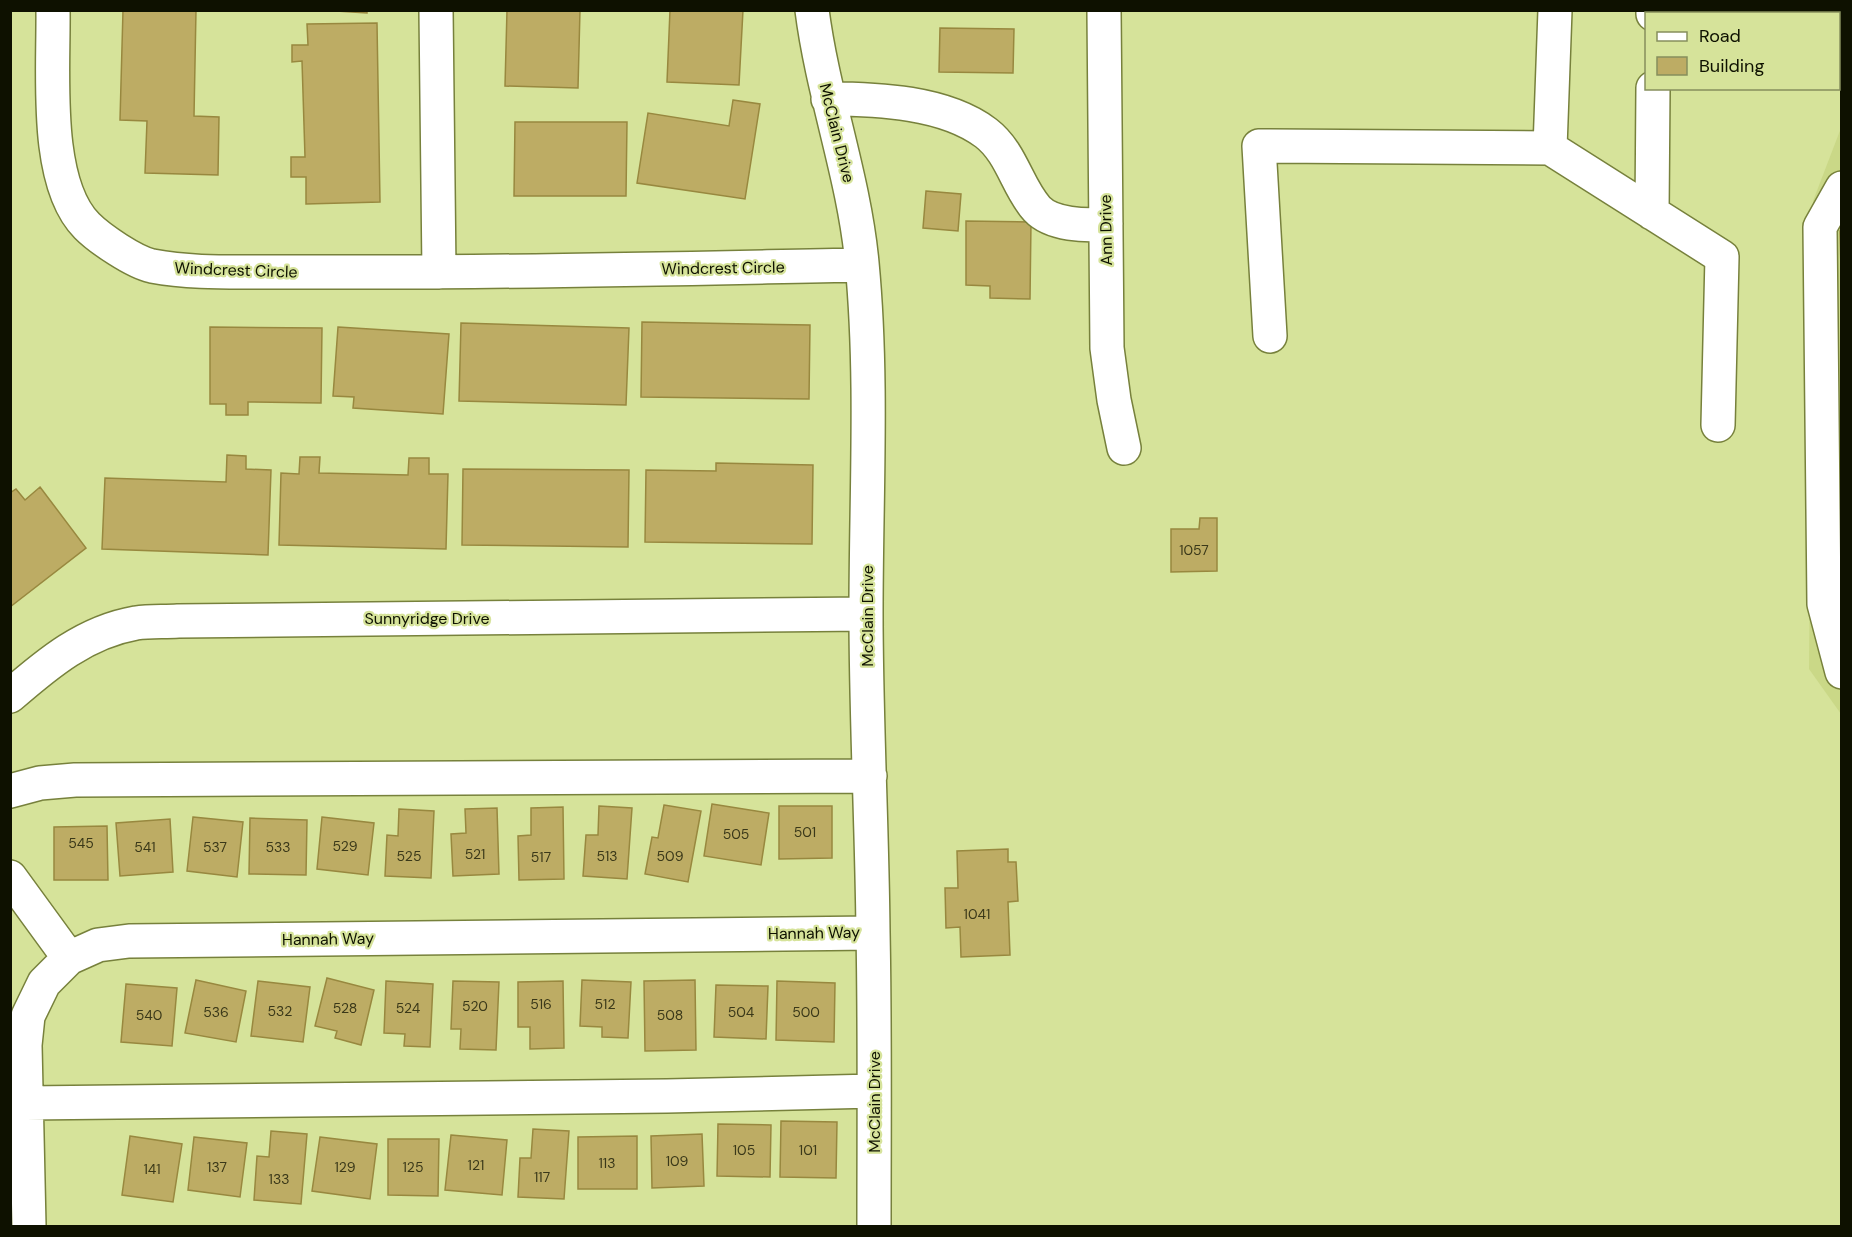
<svg xmlns="http://www.w3.org/2000/svg" width="1852" height="1237" font-family="'DM Sans',sans-serif">
  <style>
    .built { fill: #cad887 }
    .building { fill: #bdac64; stroke: #98883f; stroke-width: 1.5 }
    .lines { fill: none; stroke-linecap: round; stroke-linejoin: round }
    .minor-casing { stroke: #77813c; stroke-width: 36 }
    .minor { stroke: #fff; stroke-width: 33 }
    .labels { text-anchor: middle; dominant-baseline: central; stroke-width: 4.5; stroke-linejoin: round; paint-order: stroke }
    .number-label { font-size: 14px; fill: #3a3819 }
    .street-label { font-size: 16px; fill: #0e1100; stroke: #d6e39a }
  </style>
  <rect width="100%" height="100%" fill="#d6e39a"/>
  <!-- built -->
  <path class="built" d="M1841,128v586l-32,-45 4,-468z"/>
  <!-- building -->
  <path class="building" d="M123,10h73l-2,106 25,1 -1,58 -73,-2 2,-52 -27,-1z
    M320,10h47v3z
    M507,10h73l-2,78 -73,-2z
    M670,10h73l-4,75 -72,-3z
    M377,23l3,179 -74,2v-27h-15v-20h14l-3,-96 -10,1v-17h16l-1,-21z
    M940,28l74,1 -1,44 -74,-1z
    M733,100l27,4 -15,95 -108,-16 11,-70 81,13z
    M515,122h112l-1,74h-112z
    M926,191l35,3 -3,37 -35,-3z
    M966,221l65,1 -1,77 -40,-1v-12l-24,-1z
    M1840,231h2v76z
    M642,322l168,3 -1,74 -168,-2z
    M461,323l168,5 -3,77 -167,-4z
    M210,327l112,1 -1,75 -73,-1v13h-22v-11h-16z
    M338,327l111,7 -6,80 -90,-6 1,-11 -21,-1z
    M227,455l19,1v13l25,1 -3,85 -166,-6 3,-71 121,4z
    M300,457h20l-1,16 89,2 1,-17h20v16h19l-2,75 -167,-4 2,-72 18,1z
    M716,463l97,2 -1,79 -167,-2 1,-72 70,1z
    M463,469l166,1 -1,77 -166,-2z
    M40,487l46,61 -76,59v-114l6,-4 9,11z
    M1200,518h17v53l-46,1v-43h28z
    M712,804l57,9 -8,52 -57,-9z
    M664,805l37,6 -13,71 -43,-8 7,-37 6,1z
    M599,806l33,2 -5,71 -44,-3 3,-41h12z
    M779,806h53v52l-53,1z
    M563,807l1,72 -45,1 -1,-44 13,-1v-27z
    M497,808l2,66 -46,2 -2,-42 15,-1 -1,-24z
    M399,809l35,2 -3,67 -46,-2 2,-41 11,1z
    M193,817l50,5 -6,55 -50,-6z
    M322,817l52,6 -6,52 -51,-6z
    M250,818l57,2 -1,55 -57,-1z
    M170,819l3,53 -53,4 -4,-53z
    M107,826l1,54h-54v-53z
    M1008,849v13h8l2,39 -10,1 2,53 -49,2 -1,-30 -14,1 -1,-40h13l-1,-37z
    M327,978l47,12 -13,55 -26,-7 2,-7 -22,-5z
    M196,980l50,11 -10,51 -51,-9z
    M582,980l49,2 -3,56 -26,-1v-10l-22,-1z
    M695,980l1,70 -51,1 -1,-70z
    M258,981l52,6 -7,55 -52,-6z
    M386,981l47,3 -3,63 -26,-1 1,-12 -21,-1z
    M453,981l46,1 -3,68 -36,-1 1,-20h-10z
    M563,981l1,67 -34,1v-22h-12v-45z
    M777,981l58,2 -1,59 -58,-2z
    M126,984l51,4 -5,58 -51,-4z
    M716,985l52,1 -2,53 -52,-2z
    M781,1121l56,1 -1,56 -56,-1z
    M718,1124l53,1 -1,52 -53,-1z
    M533,1129l36,2 -5,68 -46,-2 2,-39h11z
    M271,1131l36,3 -6,70 -47,-4 3,-44 12,1z
    M702,1134l2,52 -52,2 -1,-52z
    M451,1135l56,5 -5,55 -57,-5z
    M130,1136l52,8 -9,58 -51,-7z
    M637,1136v53h-59v-52z
    M194,1137l53,6 -7,54 -52,-7z
    M320,1137l57,7 -7,55 -58,-8z
    M388,1139h51l-1,57 -50,-1z"/>
  <g class="lines">
    <defs>
      <path id="minor" d="M53,10c1,60 -10,172 34,216 13,13 47,36 65,40 37,7 73,6 111,6 39,0 78,0 117,0 161,0 322,-4 482,-7
        M436,10l3,262
        M812,10c11,86 42,167 50,253 11,116 4,233 4,350 0,106 6,213 7,319 2,98 1,196 1,294
        M1104,10l3,338 7,52 10,48
        M1653,14v-4
        M828,99c50,0 117,3 158,34 26,20 31,54 51,76 15,16 49,17 69,15
        M1550,148l5,-138
        M1842,188l-22,39 4,377 18,68
        M1652,213l1,-125
        M1270,336l-11,-190 291,2 172,109 -4,168
        M10,696c38,-33 75,-64 126,-73 14,-2 28,-1 42,-2l688,-7
        M10,791l30,-8 35,-3 795,-4
        M10,877l59,81
        M26,1103l641,-7 207,-5
        M29,1226l-4,-181 3,-29 16,-33 25,-25 29,-13 31,-4 744,-8"/>
    </defs>
    <!-- minor casing -->
    <use href="#minor" class="minor-casing"/>
    <!-- minor -->
    <use href="#minor" class="minor"/>
  </g>
  <g class="labels">
    <!-- number labels -->
    <g class="number-label">
      <text x="1194" y="550">1057</text>
      <text x="805" y="832">501</text>
      <text x="736" y="834">505</text>
      <text x="81" y="843">545</text>
      <text x="345" y="846">529</text>
      <text x="145" y="847">541</text>
      <text x="215" y="847">537</text>
      <text x="278" y="847">533</text>
      <text x="475" y="854">521</text>
      <text x="409" y="856">525</text>
      <text x="607" y="856">513</text>
      <text x="670" y="856">509</text>
      <text x="541" y="857">517</text>
      <text x="977" y="914">1041</text>
      <text x="541" y="1004">516</text>
      <text x="605" y="1004">512</text>
      <text x="475" y="1006">520</text>
      <text x="345" y="1008">528</text>
      <text x="408" y="1008">524</text>
      <text x="280" y="1011">532</text>
      <text x="216" y="1012">536</text>
      <text x="741" y="1012">504</text>
      <text x="806" y="1012">500</text>
      <text x="149" y="1015">540</text>
      <text x="670" y="1015">508</text>
      <text x="744" y="1150">105</text>
      <text x="808" y="1150">101</text>
      <text x="677" y="1161">109</text>
      <text x="607" y="1163">113</text>
      <text x="476" y="1165">121</text>
      <text x="217" y="1167">137</text>
      <text x="345" y="1167">129</text>
      <text x="413" y="1167">125</text>
      <text x="152" y="1169">141</text>
      <text x="542" y="1177">117</text>
      <text x="279" y="1179">133</text>
    </g>
    <!-- street labels -->
    <g class="street-label">
      <text transform="translate(837 133) rotate(76)">McClain Drive</text>
      <text transform="translate(1106 230) rotate(-91)">Ann Drive</text>
      <text transform="translate(723 268) rotate(-1)">Windcrest Circle</text>
      <text transform="translate(236 270) rotate(2)">Windcrest Circle</text>
      <text transform="translate(867 616) rotate(-90)">McClain Drive</text>
      <text x="427" y="618">Sunnyridge Drive</text>
      <text transform="translate(814 933) rotate(-1)">Hannah Way</text>
      <text transform="translate(328 939) rotate(-1)">Hannah Way</text>
      <text transform="translate(874 1102) rotate(-90)">McClain Drive</text>
    </g>
  </g>
  <!-- border -->
  <rect width="1852" height="1237" fill="none" stroke="#0e1100" stroke-width="24"/>
  <!-- legend -->
  <rect x="1645" y="12" width="195" height="78" fill="#d6e39a" stroke="#868f5c" stroke-width="1.5"/>
  <rect x="1657" y="32" width="30" height="9" fill="#ffffff" stroke="#868f5c" stroke-width="1.5"/>
  <text x="1699" y="42" font-size="18" fill="#0e1100">Road</text>
  <rect x="1657" y="57" width="30" height="18" fill="#bdac64" stroke="#868f5c" stroke-width="1.5"/>
  <text x="1699" y="72" font-size="18" fill="#0e1100">Building</text>
</svg>
